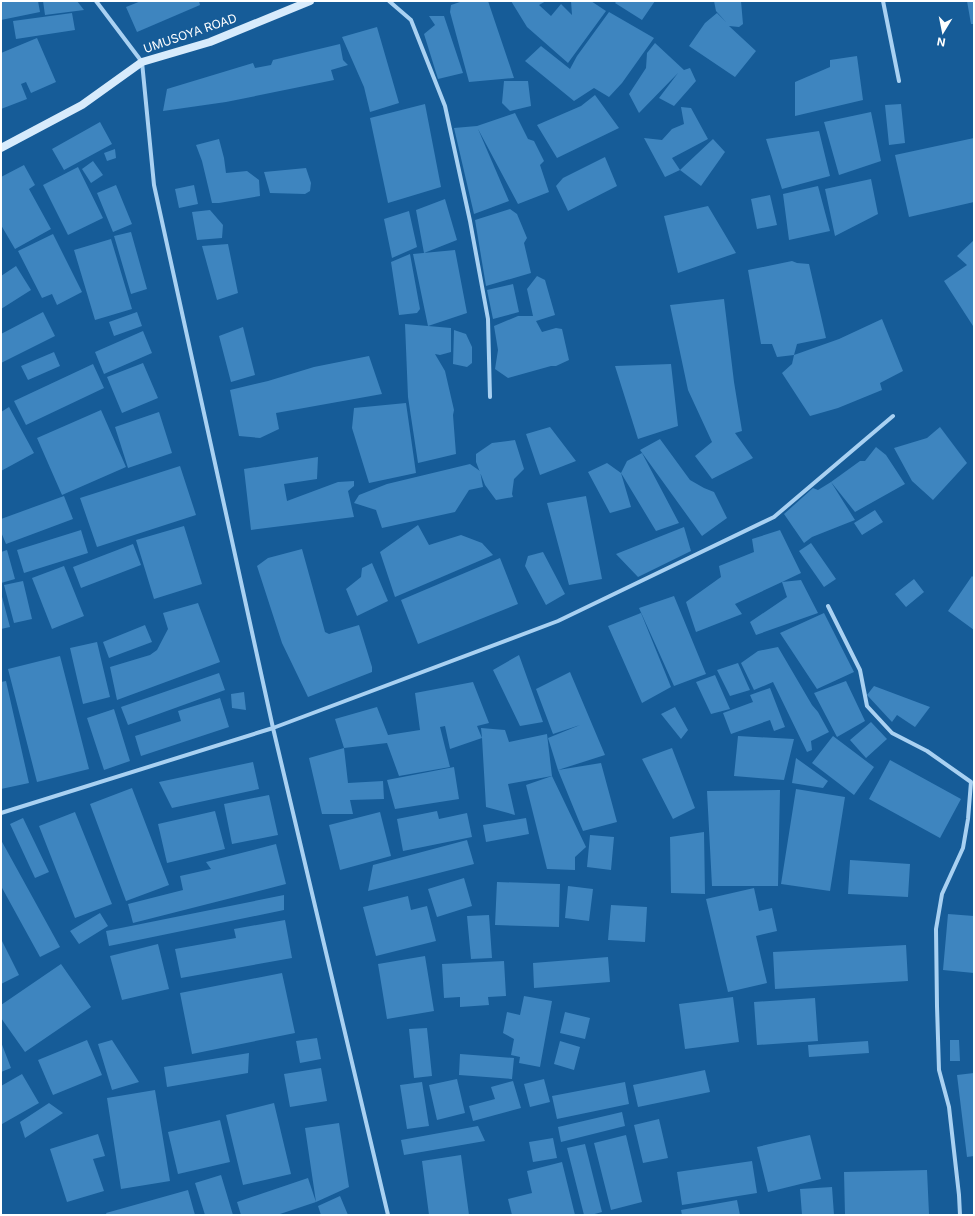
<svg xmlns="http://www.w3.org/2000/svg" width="975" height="1216" font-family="Inter,sans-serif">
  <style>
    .building { fill: #3e85bf }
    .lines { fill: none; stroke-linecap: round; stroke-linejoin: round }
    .minor { stroke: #a9d1f2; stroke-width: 4 }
    .secondary { stroke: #d7ebfc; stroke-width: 8 }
    .labels { text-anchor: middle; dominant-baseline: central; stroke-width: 3; stroke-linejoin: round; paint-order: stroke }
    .street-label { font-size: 12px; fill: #fff; stroke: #165c98 }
  </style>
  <rect width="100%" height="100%" fill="#165c98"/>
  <!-- building -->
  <path class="building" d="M1,1h37l2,11 -39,8z
    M43,1h34l7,9 -39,5z
    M141,1h58l1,4 -63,27 -11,-25z
    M463,1h25l26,77 -45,4 -19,-70 1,-7z
    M511,1h35l-7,4 12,11 10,-12 11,11 -1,-14h20l15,10 -38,52 -41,-36z
    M617,1h38l-13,19 -27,-17z
    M714,1h27l2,23 -4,3 -10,-1 27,25 -21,26 -46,-31 16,-23 12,-10 9,9 -10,-11z
    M967,1h7v23h-3z
    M609,12l45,26 -32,45 -13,14 -15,-9 -20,13 -49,-40 16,-15 29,23 7,-13z
    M72,13l3,17 -59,9 -3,-18z
    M429,16h15l19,57 -25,6 -14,-45 11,-9z
    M377,27l22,76 -29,9 -6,-25 -22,-50z
    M37,38l19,44 -25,11 -5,-11 -5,2 6,15 -26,10v-56z
    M655,43l29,27 6,-2 6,13 -22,25 -15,-8 19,-25 -39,40 -10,-19 17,-26 1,-15z
    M340,44l3,16 5,5 -17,5 3,10 -108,22 -63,9 4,-22 86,-26 2,5 16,-3 2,-5z
    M857,56l6,44 -68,16v-34l35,-15v-7z
    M504,81h24l3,25 -21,5 -8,-8z
    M595,95l24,33 -62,30 -20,-33 44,-19z
    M425,104l16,83 -53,16 -18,-85z
    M901,104l4,39 -16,2 -4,-40z
    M681,107l10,1 17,31 -36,19 8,12 33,-31 12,13 -24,34 -21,-16 -15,7 -21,-39 18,2 10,-11 12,-5z
    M871,112l10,49 -42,14 -15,-53z
    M515,113l13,26 6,2 10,20 -4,4 9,27 -31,12 -40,-75 31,72 -35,13 -20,-86 23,-2z
    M100,122l12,22 -48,26 -12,-21z
    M819,131l11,45 -48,13 -16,-50z
    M974,138v64l-65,15 -14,-62z
    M219,139l5,19 2,15 21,-2 12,9 1,16 -41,7h-7l-10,-42 -6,-16z
    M115,149l1,9 -9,3 -3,-8z
    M605,157l12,29 -49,25 -12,-25 7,-8z
    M93,161l10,14 -12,8 -9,-14z
    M24,165l11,20 -6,4 22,40 -36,20 -14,-24v-48z
    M78,167l25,51 -35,17 -25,-50z
    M306,168l5,15 -1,8 -5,3 -35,-1 -6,-21z
    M871,179l7,35 -43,22 -10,-47z
    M116,185l16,39 -19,8 -16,-39z
    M194,185l4,19 -19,4 -4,-19z
    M818,186l12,45 -41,9 -6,-46z
    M770,195l7,30 -20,4 -6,-30z
    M445,199l12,41 -33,13 -8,-43z
    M708,206l28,47 -58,20 -14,-57z
    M510,209l7,5 10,24 -3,5 7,30 -45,13 -11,-66z
    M210,210l13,15 -1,13 -25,2 -5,-28z
    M409,211l8,36 -25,11 -8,-39z
    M131,232l16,57 -16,5 -17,-58z
    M53,234l29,58 -25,13 -5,-11 -10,4 -24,-47z
    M111,239l21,70 -37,11 -21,-70z
    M974,240v85l-1,1 -29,-45 23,-16 -10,-9z
    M228,244l10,49 -21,7 -15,-54z
    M455,250l12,63 -39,13 23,2v24l-11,3 -5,-1 10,17 9,39 -1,5 3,39 -38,9 -10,-66 -3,-73 23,2 -15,-72z
    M410,254l10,55 -3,4 -18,2 -8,-53z
    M792,261l5,2 12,1 17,74 -29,6 -3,11 -17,2 -5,-13h-11l-13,-74z
    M16,266l15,24 -30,19v-33z
    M537,276l8,4 10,35 -19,6 6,11 14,-4 6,1 7,31 -13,6h-5l-43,12 -13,-9 3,-19 -4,-24 24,-10h15l-6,-27z
    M513,284l6,28 -26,7 -6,-29z
    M724,299l10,83 8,49 -7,2 18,25 -41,21 -17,-23 17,-14 -24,-52 -18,-85z
    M43,312l12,24 -54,27v-29z
    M137,312l5,14 -28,10 -5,-14z
    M882,319l21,52 -23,12 2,7 -44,18 -28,8 -28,-43 10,-9 2,-9 45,-16z
    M243,327l12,48 -24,7 -12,-46z
    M454,330l12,4 6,13v16l-5,4 -14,-3z
    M143,331l9,22 -48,21 -9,-22z
    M54,352l6,14 -32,14 -7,-14z
    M369,356l13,38 -106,19 3,16 -19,9 -21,-2 -9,-46 38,-9 46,-14z
    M143,363l15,35 -36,15 -15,-36z
    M93,364l11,24 -78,37 -12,-24z
    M671,364l7,62 -40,13 -23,-73z
    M406,403l10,70 -47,10 -17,-55 2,-20z
    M9,407l25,46 -33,18v-59z
    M101,410l25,57 -64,28 -25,-57z
    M159,412l13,41 -44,15 -13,-41z
    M550,427l26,34 -36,14 -14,-41z
    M940,427l27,36 -34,37 -21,-19 -18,-33 33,-10z
    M660,439l30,41 14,8 10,4 13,26 -25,18 -62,-86z
    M515,440l9,29 -10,10 -2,15 1,3 -17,3 -11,-15 -9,-23v-8l16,-11z
    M876,447l10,8 19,29 -50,28 -24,-30 29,-21h5z
    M642,453l37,70 -23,8 -35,-58 10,34 -21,6 -22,-41 19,-9 14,10 6,-12z
    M318,457l-1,22 -33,5 3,17 51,-19 16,-1v5l-6,5 6,26 -103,13 -7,-61z
    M470,464l10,7 3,16 -14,3 -14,22 -73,16 -6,-18 -22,-7 5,-8 28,-11z
    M180,466l16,49 -99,32 -17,-49z
    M831,482l24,38 -43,17 -8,6 -20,-29 29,-26 5,2z
    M64,496l9,23 -67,25 -5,-12v-13z
    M586,496l16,83 -33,6 -22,-82z
    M875,510l8,12 -21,13 -8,-12z
    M418,525l11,20 32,-10 21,8 11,12 -98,42 -15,-45z
    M184,526l18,58 -48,15 -18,-59z
    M684,527l7,24 -53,26 -22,-23z
    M81,530l7,23 -64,20 -7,-23z
    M780,530l21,43 -19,9 19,-2 17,33 -62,22 -6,-13 37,-25 -5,-15 -47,22 7,10 -46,18 -10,-30 35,-25 -2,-11 35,-14 -2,-13z
    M811,543l25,36 -12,8 -25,-36z
    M133,544l8,21 -60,23 -8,-21z
    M302,549l23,83 4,2 30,-9 13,42v5l-64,25 -26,-54 -25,-77 11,-8z
    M7,550l8,29 -14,4v-31z
    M543,552l22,42 -19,11 -21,-39 3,-10z
    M500,558l18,46 -100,40 -17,-44z
    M372,563l16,38 -31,15 -11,-27 15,-12 1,-9z
    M64,566l20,50 -32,13 -20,-51z
    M972,576l2,2v52l-26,-19z
    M914,579l10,13 -18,15 -11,-13z
    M23,581l9,38 -18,4 -10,-38z
    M1,593l9,34 -9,2z
    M674,596l32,78 -32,12 -35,-78z
    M198,603l22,59 -103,38 -7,-33 40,-12 7,-5 11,-21 -5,-16z
    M641,613l30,74 -29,16 -34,-77z
    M824,613l30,59 -37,17 -37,-56z
    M145,625l7,17 -43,16 -6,-16z
    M97,642l13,55 -27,7 -13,-56z
    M778,647l34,58 6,7 11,20 -18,9 1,9 -5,2 -34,-70 -19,8 -13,-27 17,-12z
    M519,655l24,67 -23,4 -27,-56z
    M60,656l29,113 -52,13 -29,-113z
    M738,663l12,27 -20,6 -13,-26z
    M570,672l35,83 -47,15 43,-7 16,59 -34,9 -25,-61 -10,-32 32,-13 -27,9 -17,-45z
    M219,673l6,17 -97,35 -7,-18z
    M715,675l15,34 -19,5 -15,-32z
    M6,681l23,102 -28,6v-107z
    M846,681l19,40 -28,16 -23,-44z
    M473,682l16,41 -12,3 5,12 -1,-10 24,2 4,12 38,-8 5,42 -44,8 7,31 -29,-8 -4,-69 -32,11 -5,-23 -5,1 10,40 -51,9 -12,-33 -43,5 4,35 35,-2 1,18 -34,1 3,14h-31l-13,-56 35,-10 -9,-29 42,-12 11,28 32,-5 -5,-37z
    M874,686l56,21 -15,20 -18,-12 -5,7 -25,-27z
    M770,688l15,39 -11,4 -4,-11 -39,14 -8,-21 30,-11 -3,-7z
    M244,692l2,18 -14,-2 -1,-14z
    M220,698l9,29 -88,29 -6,-20 46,-15 -3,-10z
    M675,707l13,23 -7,9 -20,-25z
    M114,709l16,52 -26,9 -17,-52z
    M871,722l16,17 -21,19 -16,-18z
    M738,736l56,3 -10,41 -50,-4z
    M833,736l41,31 -20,28 -42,-32z
    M672,748l23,60 -22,11 -31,-60z
    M796,758l32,23 -5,7 -31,-5z
    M890,760l71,39 -21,39 -71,-39z
    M253,762l6,27 -87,19 -13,-26z
    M454,767l5,32 -64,10 -8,-29z
    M552,776l34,71 -11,10v13l-28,-1 -21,-84z
    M132,788l37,97 -43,16 -36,-97z
    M796,789l49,8 -15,94 -49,-7z
    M780,790l-2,96h-66l-5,-95z
    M269,795l9,40 -46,9 -8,-40z
    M215,811l10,38 -58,14 -9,-39z
    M437,811l2,8 28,-6 5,24 -69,14 -6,-32z
    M75,812l37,92 -37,14 -36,-92z
    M380,812l11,44 -51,14 -11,-45z
    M23,818l26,54 -14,6 -25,-54z
    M526,818l3,16 -43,8 -3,-17z
    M704,832l1,62 -34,-1 -1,-56z
    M590,835l24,2 -3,33 -24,-3z
    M1,840l59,107 -20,10 -39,-71z
    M467,840l7,24 -106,27 5,-26z
    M276,844l10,40 -153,39 -5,-19 55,-14 -3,-14 31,-7 -5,-7z
    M850,860l60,4 -2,33 -60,-3z
    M464,878l8,28 -35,11 -9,-28z
    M497,882l63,2 -1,43 -64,-2z
    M568,886l25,3 -4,32 -24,-3z
    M754,888l5,23 13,-3 5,23 -21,5 11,47 -39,9 -22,-93z
    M284,895v15l-175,36 -3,-15z
    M408,896l3,14 16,-4 9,35 -60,15 -13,-49z
    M611,905l36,2 -2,35 -37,-2z
    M100,913l8,13 -29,18 -9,-13z
    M948,914l26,2v57l-31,-3z
    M489,915l3,43 -21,1 -4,-43z
    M285,920l7,38 -111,20 -6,-29 61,-11 -2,-9z
    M1,939l18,36 -18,9z
    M158,944l11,45 -47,11 -12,-44z
    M906,945l2,36 -133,8 -2,-37z
    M425,956l9,55 -47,8 -9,-55z
    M608,957l2,25 -76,6 -1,-25z
    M504,961l2,35 -18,1 1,8 -29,2v-10l-16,1 -2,-34z
    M61,964l30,43 -66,45 -24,-34v-13z
    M282,973l13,60 -103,21 -12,-61z
    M524,996l28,5 -12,66 -21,-4 1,-6 -9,-2 3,-16 -11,-6 4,-21 13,3z
    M733,997l6,45 -54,7 -6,-45z
    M815,998l3,43 -61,4 -3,-43z
    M565,1012l25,6 -5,21 -25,-6z
    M427,1028l5,48 -18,2 -5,-49z
    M317,1038l4,21 -21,4 -4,-22z
    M87,1040l15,35 -49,20 -15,-35z
    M112,1040l27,42 -27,8 -14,-46z
    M950,1040h9l1,21h-10z
    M560,1041l20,6 -6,23 -20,-6z
    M868,1041l1,12 -60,4 -1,-12z
    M1,1042l10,26 -10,4z
    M249,1053l-1,20 -81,14 -3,-20z
    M460,1054l54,4 -2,21 -53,-4z
    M321,1068l6,33 -37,6 -6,-33z
    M705,1070l5,22 -72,15 -5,-22z
    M974,1073v83l-7,1 -10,-82z
    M22,1074l17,29 -37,21 -1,-38z
    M457,1079l8,34 -28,7 -8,-35z
    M544,1079l6,23 -20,5 -6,-23z
    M513,1081l8,27 -48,13 -4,-15 26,-7 -4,-12z
    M422,1082l7,44 -22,3 -7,-44z
    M625,1082l4,22 -72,15 -5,-23z
    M155,1090l15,91 -49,8 -14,-91z
    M49,1103l14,10 -38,25 -5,-16z
    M274,1103l17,71 -48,11 -17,-70z
    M622,1112l3,14 -64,16 -3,-15z
    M659,1119l9,39 -25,5 -9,-38z
    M220,1120l10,42 -52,12 -10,-42z
    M339,1123l10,64 -33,15 -11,-74z
    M478,1126l7,15 -81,14 -3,-15z
    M98,1134l7,22 -12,3 11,32 -37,11 -17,-53z
    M626,1135l16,67 -31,8 -17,-67z
    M810,1135l11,44 -53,13 -11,-45z
    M553,1138l4,20 -24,4 -4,-20z
    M585,1144l17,68 -11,3h-7l-17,-67z
    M461,1155l8,60h-40l-7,-54z
    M752,1161l5,32 -75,12 -5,-33z
    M562,1162l13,53h-63l-4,-16 24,-6 -5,-22z
    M927,1170l2,44 -84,1 -1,-43z
    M221,1175l12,40h-28l-10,-32z
    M308,1178l8,24 -39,13h-36l-4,-13z
    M832,1187l2,28h-32l-2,-26z
    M188,1190l7,25h-88l-1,-2z
    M340,1196l8,19h-27l-3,-9z
    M737,1200l3,15h-58l-1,-5z"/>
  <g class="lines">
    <!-- minor -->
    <path class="minor" d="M96,1l46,61 12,123 119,543 115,487
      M389,1l22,19 34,86 25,115 18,98 2,78
      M883,1l16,80
      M828,606l32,64 7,36 25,27 35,18 44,31 -3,37 -5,29 -21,46 -6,35 1,77 2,64 10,37 10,88 1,20
      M1,813l272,-85 285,-107 216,-104 119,-101"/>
    <!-- secondary -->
    <path class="secondary" d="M1,148l81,-43 60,-43 68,-20 100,-41"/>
  </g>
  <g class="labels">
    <!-- street labels -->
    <g class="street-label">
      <text transform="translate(190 33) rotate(-19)">UMUSOYA ROAD</text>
    </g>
  </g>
  <!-- border -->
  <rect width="975" height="1216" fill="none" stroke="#ffffff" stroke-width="4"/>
  <!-- north arrow -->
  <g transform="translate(943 32) rotate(190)" stroke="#165c98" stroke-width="3" paint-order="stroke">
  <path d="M0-3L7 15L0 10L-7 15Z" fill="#ffffff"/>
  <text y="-6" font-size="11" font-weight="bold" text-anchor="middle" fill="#ffffff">N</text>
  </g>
</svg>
